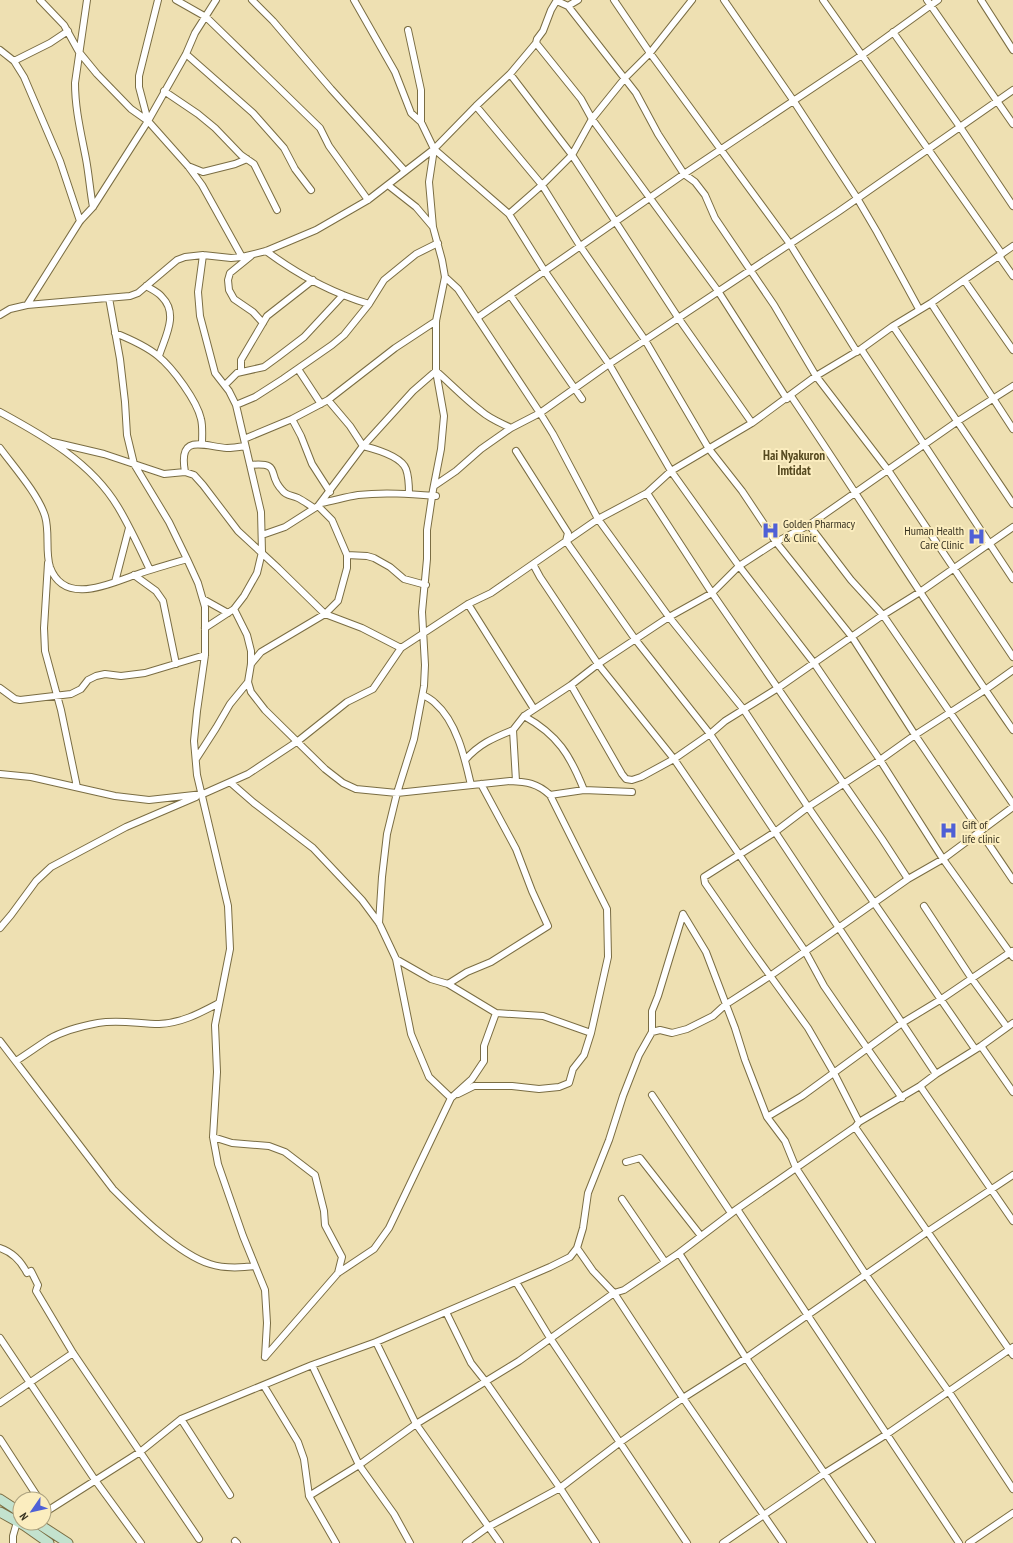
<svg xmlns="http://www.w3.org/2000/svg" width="1013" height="1543" font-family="'PT Sans Narrow',sans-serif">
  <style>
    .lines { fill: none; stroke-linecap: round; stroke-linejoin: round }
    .minor-casing { stroke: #7a6d43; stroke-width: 8 }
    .secondary-casing { stroke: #7a6d43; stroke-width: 11 }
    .minor { stroke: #fff; stroke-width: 6 }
    .secondary { stroke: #c3e2ce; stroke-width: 9 }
    .labels { text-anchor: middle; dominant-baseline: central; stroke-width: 4; stroke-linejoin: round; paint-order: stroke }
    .poi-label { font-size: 12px; fill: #393422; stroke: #fbedbf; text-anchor: start }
    .neighbourhood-label { font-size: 13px; font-weight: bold; fill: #564a20; stroke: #fbedbf }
  </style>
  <rect width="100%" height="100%" fill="#eee0b2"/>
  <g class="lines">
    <defs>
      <path id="minor" d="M40,0l24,25 15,27 18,22 34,35 17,12 40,45 14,19 40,72
        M87,0l-12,83c0,26 6,50 11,76 3,16 4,32 7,48
        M176,0l30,17 114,111 9,18 39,54
        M252,0l21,21 58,68 74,82
        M354,0l41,72 16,41 10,9
        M614,0l36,53 140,191 67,108
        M724,0l69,100 64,98 20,34 42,77
        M823,0l179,254
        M927,0l86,124
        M981,0l32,50
        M557,1l11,5 68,87 22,41 26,40 11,8 10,13 10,23 59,87 42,71 72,94 125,187
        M568,6l10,-6
        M408,30l13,60v32l13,27 75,65 33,-29 30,-30 20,-36 33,-41 25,-25 42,-53
        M893,32l67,95 53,79
        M536,43l45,56 11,20 126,172 69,108
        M0,50l14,11 10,16 36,84 20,60
        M186,54l67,59 31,35 11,21 16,21
        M14,61l36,-18 18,-12
        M510,74l62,81 107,164 73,104
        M164,91l34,23 17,14 26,27 13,9 23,46
        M476,106l66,79 38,61 65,94 64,109 33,42 34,51 76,95 63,98 98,145
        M148,121l-9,-34v-11l19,-76
        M188,166l15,6 32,-8 12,-5
        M509,214l35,56 65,94 62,107 68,95 75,97 66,97 63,99 70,98
        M433,227l-4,-45 5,-33
        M203,255l-5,37 2,24 15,57 14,18 7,14 25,107 1,40 -5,21 -13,23 -10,13 -29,19
        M251,256l-21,17 -2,7 1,10 5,9 19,13 10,11
        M999,256l14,20
        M445,277l13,12 82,124 13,21 45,85 71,98 75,93 64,97 167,242
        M964,280l49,70
        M146,286c5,3 12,6 16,11 17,17 3,40 -3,59
        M510,295l72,104
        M109,298l11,61 5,43 2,33 7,29 35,58 18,37 11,24 7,24v48l-8,56 -3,30 3,34 31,131 2,43 -15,76 2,47 -4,65 5,27 25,72 22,54 2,33 -2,34
        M931,303l82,126
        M369,304l15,-24 32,-26 22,-11
        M27,305l103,-9 8,-3 39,-33 8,-3 18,-2 28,3 11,-1 24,-6 50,-21 52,-30 66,-51 42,-43 34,-32 26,-31 1,-4 6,-8 8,-21 6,-10
        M0,315l10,-6 17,-4 53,-84 13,-14 55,-86 38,-67 9,-21 21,-33
        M477,318l207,-144 178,-119 76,-55
        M893,326l120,178
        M115,333c15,6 31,13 43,23 15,12 39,45 43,63 2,8 1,17 1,25
        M861,349l152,230
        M298,369l23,35
        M241,372v-12l26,-44 46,-36
        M225,385l12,-12 27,-6 15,-11 25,-19 39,-42
        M791,396c75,111 145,224 222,334
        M328,400l22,26 13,20c12,3 38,10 43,23 3,8 3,17 3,25
        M236,405l19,-8 28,-18 49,-34 12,-10 25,-31c-37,-11 -72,-30 -103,-53
        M0,412c44,24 91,50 118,95 12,20 22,42 32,63
        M292,419l9,17 11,28 18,28
        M244,439l48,-20 36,-19 67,-52 41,-27
        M53,442l51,12 60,20 21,-2 9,3 9,10 35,46 40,37 47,46 37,14 39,20
        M0,448c14,19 38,46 45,68 5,17 0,35 5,51 14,39 59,17 85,8 17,-6 35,-11 52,-16
        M516,451l52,82 -2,8 69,98 75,95 226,340
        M250,465c33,-3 16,9 32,25 4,6 10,5 16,8 6,3 11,7 16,10
        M185,472c-7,-39 17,-26 42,-24 6,0 12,-1 18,-2
        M434,486l22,-15 25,-22 30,-21 29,-15 69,-49 229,-152 175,-122
        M647,493l65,100 170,246 26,40
        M321,503c12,-2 24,-6 37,-8 26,-3 52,-1 78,1
        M809,525l42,55 32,35 130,189
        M262,535l23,-8 33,-21 45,-60 50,-55 23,-20c15,13 29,28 45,40 9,8 20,12 30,17
        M347,555l20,1 7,2 16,9 14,12 22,6
        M48,563l-4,65 1,23 16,59 16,77
        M533,564l7,13 58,87 76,95 131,192 19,35 20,29 58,83
        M134,575l22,16 7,10 13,63
        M115,582l14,-54
        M203,599l25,14
        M468,604l66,105
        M234,609l13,26 4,16v13l-3,18 3,10 14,18 60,59 18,14 13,6 41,4 113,-12c17,1 27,2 40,14l57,114 1,48 -17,76 -48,-17 -47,-3 -12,33v15l-12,18 -21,19
        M251,664l10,-12 64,-38 13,-13 9,-33v-13l-15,-35 -14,-14
        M571,685l51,89 4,5 6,1 9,-3 33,-18 36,-25 15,-13 53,-33 105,-73 37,-23 93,-65
        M0,688l15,11 5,1 51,-6 10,-5 7,-9 8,-4 9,-2 16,2 24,-3 60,-18
        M423,695c4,2 9,5 12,8 22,19 30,56 36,82
        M524,716c34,19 46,39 60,74
        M196,759l20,-31 14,-24 18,-22
        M465,760c14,-16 28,-22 48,-30
        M0,774l31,3 84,19 34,4 54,-6 45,-20 50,-33 49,-39 26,-13 28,-41 67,-44 23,-11 107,-74 49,-26 24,-22 81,-48 64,-47 45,-27 32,-23 38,-23 82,-57
        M516,781l-3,-51 11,-14 47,-31 27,-21 71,-47 43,-24 27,-27 37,-24 33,-17 149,-104 55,-35
        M231,783l23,20 59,45 49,52 17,23 17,36 15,75 18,43 22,21 -62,130 -15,21 -36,24 -73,84
        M550,795l34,-5 48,2
        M924,906l48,73 35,48
        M683,914l23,38 29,76 10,32 22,57 18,24 11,27 70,107 83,117 64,97
        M379,923l3,-46 5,-43 10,-41 17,-54 10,-53 1,-21 -3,-53 5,-53v-29l6,-40 8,-41 3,-33 -8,-45v-50l9,-44 -3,-17 -9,-33 -17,-20 -28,-22
        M0,928l11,-13 25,-34 15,-14 75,-40 70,-30
        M396,959l35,20 17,5 48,29
        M448,984l19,-12 24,-10 57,-36 -16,-35 -16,-42 -35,-65
        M652,1032l8,-2 12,3 15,-4 26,-13 12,-11 45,-29 138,-97 35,-20 70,-52
        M0,1041l113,148c23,23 65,65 97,75 15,5 30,4 45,2
        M981,1046l32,46
        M16,1061c11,-7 22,-15 33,-22 14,-8 33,-13 49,-16 21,-4 41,1 61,1 23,-1 41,-11 60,-21
        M920,1086l93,135
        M458,1094l16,-8h38l27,3 20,-2 10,-4 4,-14 11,-14 7,-22
        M652,1095l79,118
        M767,1117l35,-21 100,-73 38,-23 72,-49
        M859,1122l-25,-49 -26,-45 -58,-80 -45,-65 -1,-6 71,-45 33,-25 72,-47 35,-25 70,-45 28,-20
        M855,1127l158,228
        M213,1137l19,6 37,3 16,6 30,23 9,36 1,14 17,32 -4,16
        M626,1162l14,-4 61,78
        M622,1199l43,63
        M737,1209l222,334
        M0,1248c12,4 21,13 27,25l4,-2 7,14 -2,6 37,62 126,186
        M577,1248l16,23 21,22 69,105 100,145
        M679,1253l67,105 126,185
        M516,1282l34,56 137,205
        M446,1312l25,51 15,19 74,106 36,55
        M0,1338l95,142 46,63
        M376,1342l40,82 84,119
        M312,1365l47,100 35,49 16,29
        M264,1386l34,56 6,17 5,37 27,47
        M0,1403l73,-50
        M181,1419l49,76
        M0,1439l39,60
        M309,1496l50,-31 57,-41 103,-63 95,-68 10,-3 55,-37 58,-44 118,-82 4,-5 61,-36 16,-12 45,-28 32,-23
        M44,1513l96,-61 41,-33 131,-54 64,-23 174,-75 20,-10 7,-9 6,-20 5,-35 21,-53 14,-44 16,-41 13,-23v-21l6,-15 25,-82
        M235,1541l2,2
        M13,1543v-7l4,-14
        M466,1543l22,-16 72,-39 59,-45 64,-45 63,-40 181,-126 86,-57
        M723,1543l102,-70 62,-39 126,-87
        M969,1543l44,-30"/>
      <path id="secondary" d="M0,1499l20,13
        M0,1512l25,14 24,17
        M37,1523l31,20"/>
    </defs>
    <!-- minor casing -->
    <use href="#minor" class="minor-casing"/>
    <!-- secondary casing -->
    <use href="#secondary" class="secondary-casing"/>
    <!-- minor -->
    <use href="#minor" class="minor"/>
    <!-- secondary -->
    <use href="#secondary" class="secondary"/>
  </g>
  <!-- icons -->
  <defs>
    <symbol id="hospital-bare" viewBox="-9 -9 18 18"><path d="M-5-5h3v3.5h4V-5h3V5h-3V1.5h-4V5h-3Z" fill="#4f60d6" stroke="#fbedbf" stroke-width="2.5" paint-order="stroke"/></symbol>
  </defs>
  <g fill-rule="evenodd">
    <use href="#hospital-bare" x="758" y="518" width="25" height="25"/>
    <use href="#hospital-bare" x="964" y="524" width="25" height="25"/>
    <use href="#hospital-bare" x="936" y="818" width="25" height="25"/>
  </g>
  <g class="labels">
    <!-- poi labels -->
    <g class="poi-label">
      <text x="783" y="523">Golden Pharmacy<tspan x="783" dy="14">&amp; Clinic</tspan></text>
      <text x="964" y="530" text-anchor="end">Human Health<tspan x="964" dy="14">Care Clinic</tspan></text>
      <text x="962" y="824">Gift of<tspan x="962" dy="14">life clinic</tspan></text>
    </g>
    <!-- neighbourhood labels -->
    <g class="neighbourhood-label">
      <text x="794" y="455">Hai Nyakuron<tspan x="794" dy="15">Imtidat</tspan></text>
    </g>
  </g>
  <!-- north arrow -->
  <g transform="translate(32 1511) rotate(236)"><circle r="19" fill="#fbedbf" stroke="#ada380"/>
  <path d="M0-3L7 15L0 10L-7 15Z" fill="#4f60d6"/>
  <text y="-6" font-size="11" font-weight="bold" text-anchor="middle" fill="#393422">N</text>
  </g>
</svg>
